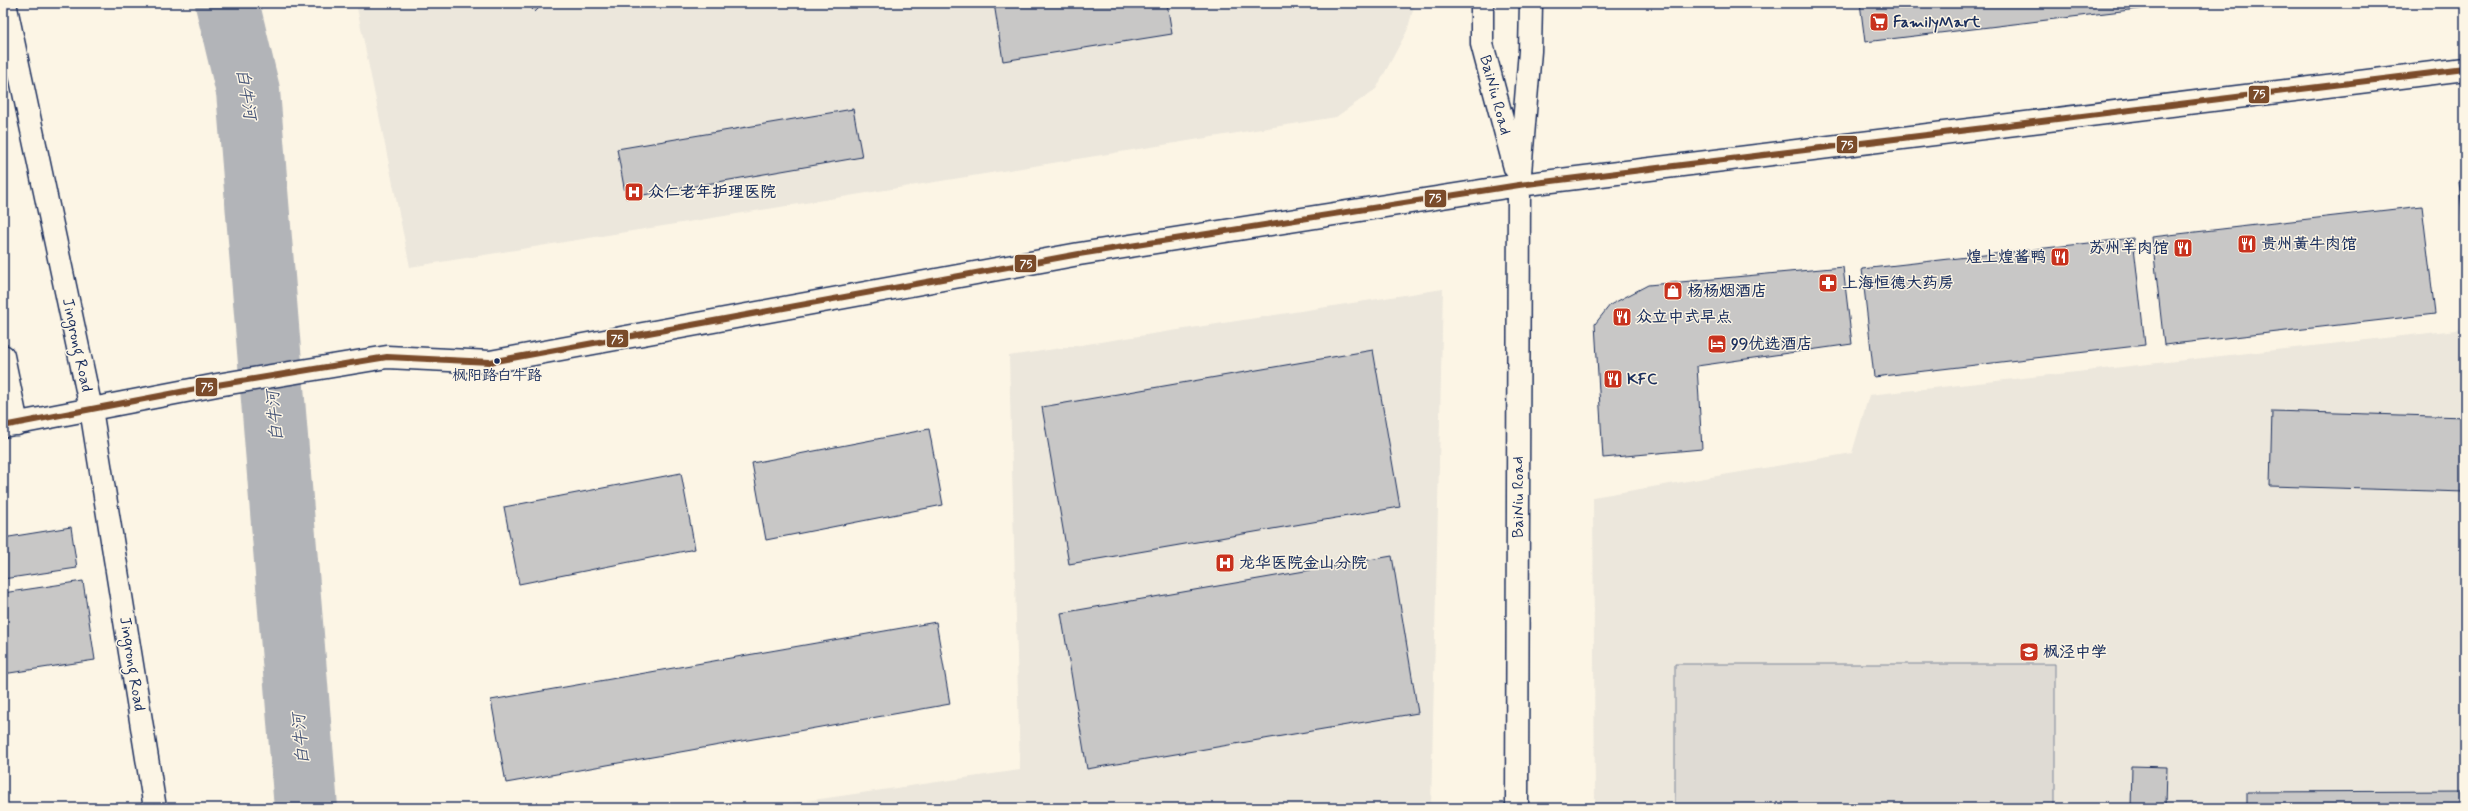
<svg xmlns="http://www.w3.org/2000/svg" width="2468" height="811" font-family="Mynerve,'LXGW WenKai TC',sans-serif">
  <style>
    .built { fill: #ece7dc }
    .green { fill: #dfdbd4; stroke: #7d8599 }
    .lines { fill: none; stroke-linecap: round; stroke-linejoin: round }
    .river { stroke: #b2b4b8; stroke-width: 64 }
    .building { fill: #c8c7c6; stroke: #1b2f5e }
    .minor-casing { stroke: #1b2f5e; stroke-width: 25 }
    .minor { stroke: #fcf5e5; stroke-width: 22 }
    .bus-1-casing { stroke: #fcf5e5; stroke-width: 9 }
    .bus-1 { stroke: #7a4b2a; stroke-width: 6 }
    .bus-dot { fill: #1b2f5e; stroke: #fcf5e5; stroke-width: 1.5 }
    .labels { text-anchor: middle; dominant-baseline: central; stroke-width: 3; stroke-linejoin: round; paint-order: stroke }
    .bus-label { font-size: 15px; fill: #1b2f5e; stroke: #fcf5e5 }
    .poi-label { font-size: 16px; font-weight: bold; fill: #1b2f5e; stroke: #fcf5e5; text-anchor: start }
    .street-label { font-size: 16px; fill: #1b2f5e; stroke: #fcf5e5 }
    .water-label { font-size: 17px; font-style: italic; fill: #485779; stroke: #fcf5e5 }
    .line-badge { stroke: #fcf5e5; stroke-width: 1.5 }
    .badge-label { font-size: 11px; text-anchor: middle; font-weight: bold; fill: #fff }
  </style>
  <rect width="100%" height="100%" fill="#fcf5e5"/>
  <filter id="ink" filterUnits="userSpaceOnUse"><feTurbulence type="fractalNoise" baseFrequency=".025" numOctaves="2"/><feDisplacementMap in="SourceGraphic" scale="8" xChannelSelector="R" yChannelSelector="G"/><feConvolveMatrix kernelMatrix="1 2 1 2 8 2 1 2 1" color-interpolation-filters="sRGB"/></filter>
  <g filter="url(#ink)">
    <!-- built -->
    <path class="built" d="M356,3h1059l-8,28 -31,58 -40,28 -926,150z
      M1443,289l-12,519h-673l262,-38 -11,-414z
      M2465,329v479h-870l-2,-311 259,-44 17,-58z"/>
    <!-- green -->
    <path class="green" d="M1675,664h380v144h-380z"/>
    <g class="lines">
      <!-- river -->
      <path class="river" d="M227,3l21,88 58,717"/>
    </g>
    <!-- building -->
    <path class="building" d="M526,3h18l-9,9z
      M994,3h173l5,31 -169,27z
      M1860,3h328l-323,39z
      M853,109l9,48 -236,41 -9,-49z
      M2459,182h6v60z
      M2422,206l13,108 -271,31 -12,-108z
      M2133,238l12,107 -271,32 -12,-108z
      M1843,267l9,77 -155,22 5,83 -99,9 -8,-134 15,-19 38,-20z
      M1373,350l27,157 -331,57 -27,-157z
      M2272,411l193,6v75l-195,-6z
      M929,429l14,76 -177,35 -14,-77z
      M681,473l14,76 -176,35 -15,-77z
      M71,527l6,41 -74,11v-41z
      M1392,556l26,157 -331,56 -26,-156z
      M83,581l12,79 -92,14v-81z
      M936,622l14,82 -444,79 -15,-83z
      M2132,766l35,1 -1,41h-35z
      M2465,791v17h-218v-16z"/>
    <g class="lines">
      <defs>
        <path id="minor" d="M5,3l86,406 64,399
          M1482,3v41l33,124
          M3,356l14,68
          M3,426l214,-41 170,-28 103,5 589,-108 440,-69 946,-116
          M1517,808l2,-623 11,-134 1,-48"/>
      </defs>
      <!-- minor casing -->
      <use href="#minor" class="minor-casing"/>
      <!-- minor -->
      <use href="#minor" class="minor"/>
      <defs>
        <path id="bus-1" d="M3,426l214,-41 170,-28 103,5 589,-108 440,-69 946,-116"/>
      </defs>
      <!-- bus-1 casing -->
      <use href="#bus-1" class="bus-1-casing"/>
      <!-- bus-1 -->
      <use href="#bus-1" class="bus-1"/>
    </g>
  </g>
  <!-- icons -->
  <defs>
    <symbol id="supermarket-square" viewBox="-11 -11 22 22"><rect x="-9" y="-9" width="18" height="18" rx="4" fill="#c8321e" stroke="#fcf5e5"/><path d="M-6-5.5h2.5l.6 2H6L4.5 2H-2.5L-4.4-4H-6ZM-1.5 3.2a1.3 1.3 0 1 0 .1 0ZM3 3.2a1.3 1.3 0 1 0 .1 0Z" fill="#fff"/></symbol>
    <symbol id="hospital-square" viewBox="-11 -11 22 22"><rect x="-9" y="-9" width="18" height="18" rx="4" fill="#c8321e" stroke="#fcf5e5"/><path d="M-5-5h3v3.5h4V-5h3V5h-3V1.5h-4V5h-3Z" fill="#fff"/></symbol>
    <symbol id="restaurant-square" viewBox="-11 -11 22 22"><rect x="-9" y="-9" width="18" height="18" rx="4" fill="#c8321e" stroke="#fcf5e5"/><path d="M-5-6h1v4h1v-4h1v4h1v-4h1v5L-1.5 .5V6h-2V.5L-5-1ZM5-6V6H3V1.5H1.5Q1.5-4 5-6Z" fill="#fff"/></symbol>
    <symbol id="pharmacy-square" viewBox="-11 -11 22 22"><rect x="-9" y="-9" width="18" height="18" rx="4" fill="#c8321e" stroke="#fcf5e5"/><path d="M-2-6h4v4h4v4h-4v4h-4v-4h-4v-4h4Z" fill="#fff"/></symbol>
    <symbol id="shop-square" viewBox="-11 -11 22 22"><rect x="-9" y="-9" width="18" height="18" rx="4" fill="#c8321e" stroke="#fcf5e5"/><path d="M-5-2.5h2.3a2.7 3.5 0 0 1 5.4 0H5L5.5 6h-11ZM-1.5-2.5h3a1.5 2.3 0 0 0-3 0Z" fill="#fff"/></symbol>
    <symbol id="hotel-square" viewBox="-11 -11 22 22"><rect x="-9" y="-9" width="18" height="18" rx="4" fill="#c8321e" stroke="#fcf5e5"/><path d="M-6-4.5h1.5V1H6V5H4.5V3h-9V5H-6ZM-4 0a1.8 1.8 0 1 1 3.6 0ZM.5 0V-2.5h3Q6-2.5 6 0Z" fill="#fff"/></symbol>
    <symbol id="school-square" viewBox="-11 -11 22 22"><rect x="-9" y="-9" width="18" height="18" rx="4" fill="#c8321e" stroke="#fcf5e5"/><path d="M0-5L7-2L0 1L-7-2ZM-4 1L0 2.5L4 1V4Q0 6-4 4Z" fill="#fff"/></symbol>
  </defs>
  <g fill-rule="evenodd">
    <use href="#supermarket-square" x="1868" y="11" width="22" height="22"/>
    <use href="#hospital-square" x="623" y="181" width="22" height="22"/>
    <use href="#restaurant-square" x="2236" y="233" width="22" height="22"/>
    <use href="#restaurant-square" x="2172" y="237" width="22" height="22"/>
    <use href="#restaurant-square" x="2049" y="246" width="22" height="22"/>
    <use href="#pharmacy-square" x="1817" y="272" width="22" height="22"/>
    <use href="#shop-square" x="1662" y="280" width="22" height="22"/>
    <use href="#restaurant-square" x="1611" y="306" width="22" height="22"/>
    <use href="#hotel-square" x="1706" y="333" width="22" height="22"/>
    <use href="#restaurant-square" x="1602" y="368" width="22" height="22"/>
    <use href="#hospital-square" x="1214" y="552" width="22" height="22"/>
    <use href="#school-square" x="2018" y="641" width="22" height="22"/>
  </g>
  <!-- markers -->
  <circle class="bus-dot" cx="497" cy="361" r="3.5"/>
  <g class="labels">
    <!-- bus labels -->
    <g class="bus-label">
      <text x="497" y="376">枫阳路白牛路</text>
    </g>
    <!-- poi labels -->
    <g class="poi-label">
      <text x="1893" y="22">FamilyMart</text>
      <text x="648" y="192">众仁老年护理医院</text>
      <text x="2261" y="244">贵州黄牛肉馆</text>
      <text x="2169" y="248" text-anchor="end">苏州羊肉馆</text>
      <text x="2046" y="257" text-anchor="end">煌上煌酱鸭</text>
      <text x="1842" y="283">上海恒德大药房</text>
      <text x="1687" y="291">杨杨烟酒店</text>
      <text x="1636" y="317">众立中式早点</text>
      <text x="1731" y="344">99优选酒店</text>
      <text x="1627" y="379">KFC</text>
      <text x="1239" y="563">龙华医院金山分院</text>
      <text x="2043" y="652">枫泾中学</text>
    </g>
    <!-- street labels -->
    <g class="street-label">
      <text transform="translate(1495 95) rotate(75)">BaiNiu Road</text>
      <text transform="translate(77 345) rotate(78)">Jingrong Road</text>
      <text transform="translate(1518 497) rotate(-90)">BaiNiu Road</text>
      <text transform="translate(132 664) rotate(81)">Jingrong Road</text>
    </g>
    <!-- water labels -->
    <g class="water-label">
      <text transform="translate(246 94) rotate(81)">白牛河</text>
      <text transform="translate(275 416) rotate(-95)">白牛河</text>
      <text transform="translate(301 739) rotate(-95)">白牛河</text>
    </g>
  </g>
  <g class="line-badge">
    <rect x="2248" y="85" width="22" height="19" rx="4" fill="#7a4b2a"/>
    <rect x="1836" y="135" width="22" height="19" rx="4" fill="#7a4b2a"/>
    <rect x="1424" y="189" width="23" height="19" rx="4" fill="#7a4b2a"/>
    <rect x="1014" y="254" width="23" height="19" rx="4" fill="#7a4b2a"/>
    <rect x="606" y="329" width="23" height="19" rx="4" fill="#7a4b2a"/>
    <rect x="195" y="377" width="23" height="20" rx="4" fill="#7a4b2a"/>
  </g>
  <g class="badge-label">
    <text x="2259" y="98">75</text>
    <text x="1847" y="149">75</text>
    <text x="1435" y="202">75</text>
    <text x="1026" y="268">75</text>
    <text x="617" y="343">75</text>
    <text x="207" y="391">75</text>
  </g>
  <!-- margin -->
  <rect width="2468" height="811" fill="none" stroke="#fcf5e5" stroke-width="16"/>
  <rect x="8" y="8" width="2452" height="795" fill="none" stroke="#1b2f5e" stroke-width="1.5" filter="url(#ink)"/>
</svg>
